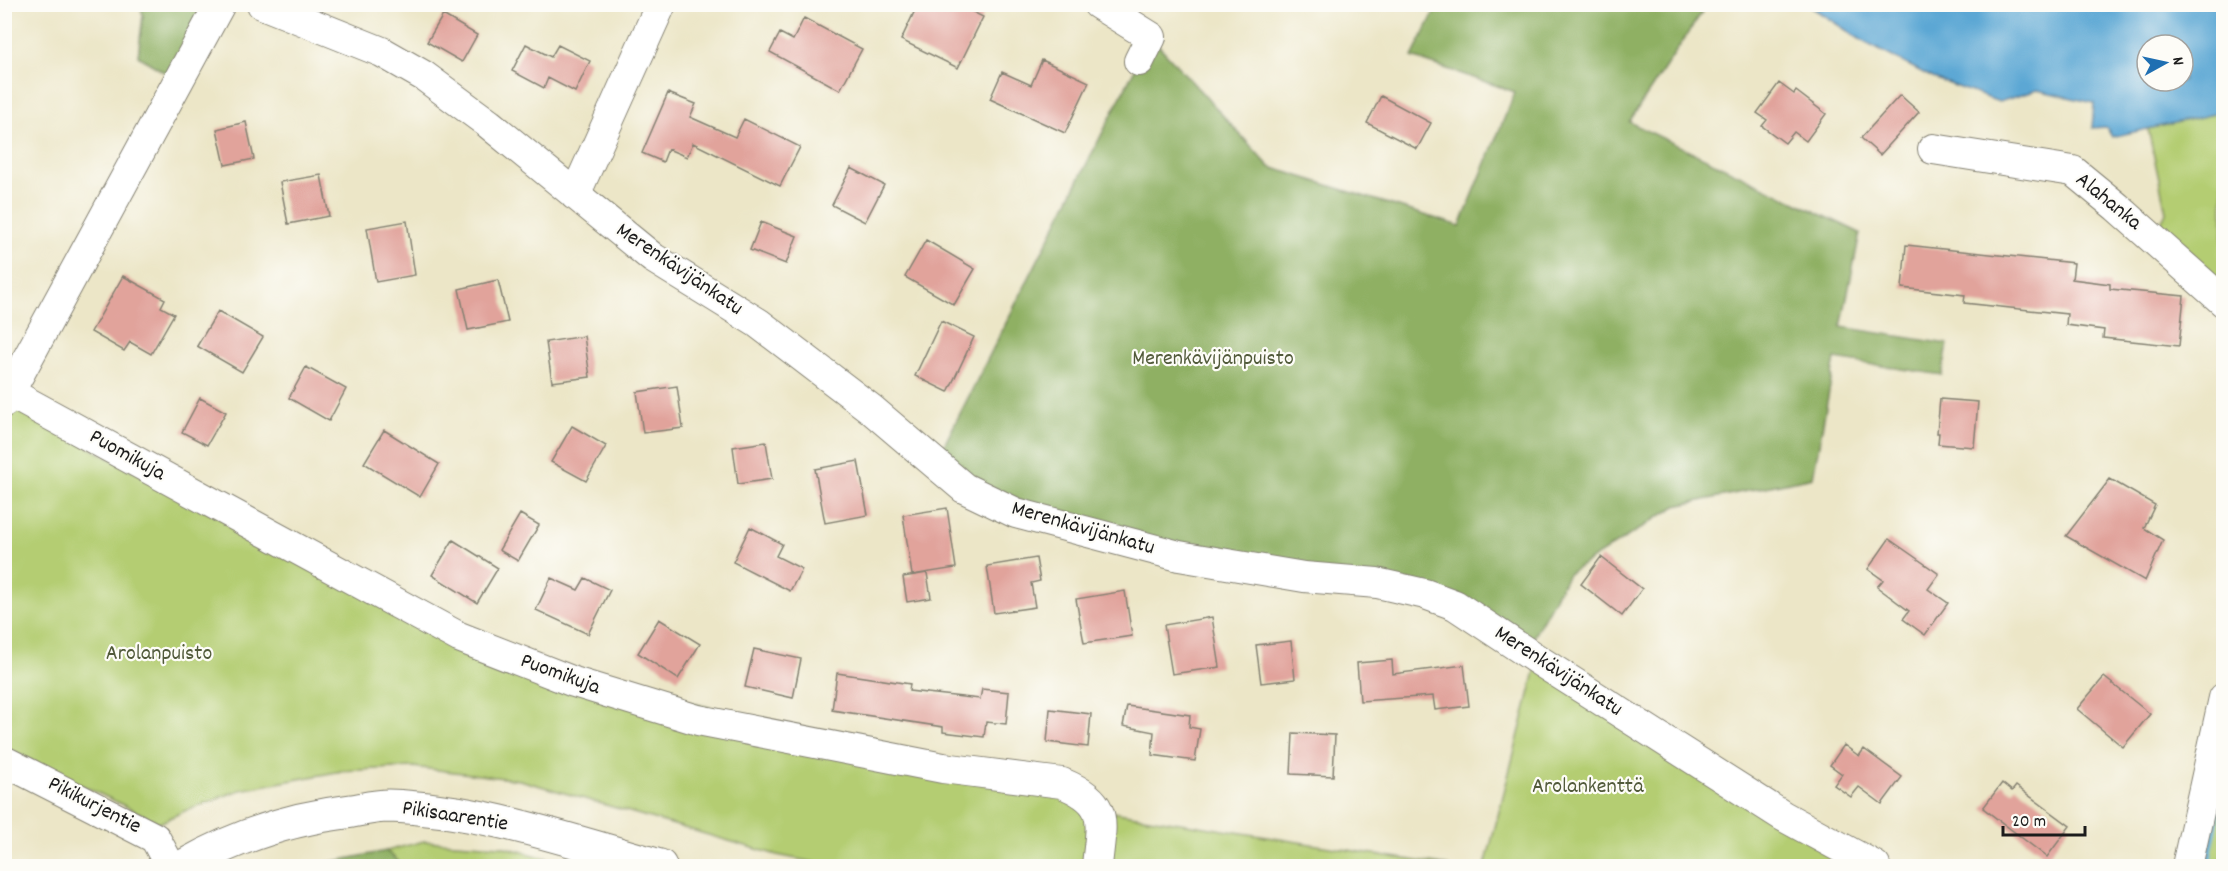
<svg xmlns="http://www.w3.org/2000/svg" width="2228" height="871" font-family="Dekko,sans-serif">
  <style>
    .green { fill: #b4cd72; stroke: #687447; stroke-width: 1.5 }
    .forest { fill: #8fb064; stroke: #566640; stroke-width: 1.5 }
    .water { fill: #5ca7d4; stroke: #3c6278; stroke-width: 1.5; fill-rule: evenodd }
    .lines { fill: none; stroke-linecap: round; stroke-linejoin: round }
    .stream { stroke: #5ca7d4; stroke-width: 8 }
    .building { fill: #e1a39b }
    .minor-casing { stroke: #848172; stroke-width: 32 }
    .tertiary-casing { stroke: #848172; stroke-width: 35 }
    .minor { stroke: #fff; stroke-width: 30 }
    .tertiary { stroke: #fff; stroke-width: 33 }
    .labels { text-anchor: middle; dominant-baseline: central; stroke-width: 4.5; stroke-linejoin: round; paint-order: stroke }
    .street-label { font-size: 22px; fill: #1c1c1c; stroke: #fdfcf7 }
    .park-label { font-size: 22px; fill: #515a3a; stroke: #fdfcf7 }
  </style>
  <rect width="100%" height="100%" fill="#fdfcf7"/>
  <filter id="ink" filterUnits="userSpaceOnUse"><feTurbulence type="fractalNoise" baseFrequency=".0167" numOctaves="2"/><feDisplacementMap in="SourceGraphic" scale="12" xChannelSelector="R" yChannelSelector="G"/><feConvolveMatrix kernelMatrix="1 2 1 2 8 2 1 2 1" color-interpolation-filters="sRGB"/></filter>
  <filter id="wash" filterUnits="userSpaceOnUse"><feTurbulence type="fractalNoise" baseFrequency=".008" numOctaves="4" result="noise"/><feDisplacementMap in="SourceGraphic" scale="24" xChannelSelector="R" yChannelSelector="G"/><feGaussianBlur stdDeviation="1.35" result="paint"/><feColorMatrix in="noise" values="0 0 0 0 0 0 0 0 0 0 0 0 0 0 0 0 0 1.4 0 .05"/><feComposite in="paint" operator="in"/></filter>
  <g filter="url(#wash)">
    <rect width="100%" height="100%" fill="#ece6c7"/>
    <!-- green -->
    <path class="green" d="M2223,112v168h-16l-50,-48 9,-20 -18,-83z
      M18,409l441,237 573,140 67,24 350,56h-617l-55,-11 -257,-75 -107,-13 -71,4 -102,19 -58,22 -22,11 -155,-75v-328l3,-6z
      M1538,660l337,206h-390z
      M2223,794v72h-18z
      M424,841l77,5 74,20h-171l-18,-15z"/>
    <!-- forest -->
    <path class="forest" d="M140,5h65l-26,76 -41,-25 5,-41z
      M1438,5h257l7,7 -73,110 231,111 -19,94 107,17 -6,31 -107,-16 -22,118 -137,29 -108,68 -43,78 -70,-47 -355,-68 -165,-74 216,-426 119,130 190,59 55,-134 -103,-35z
      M386,851l18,15h-94z"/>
    <!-- water -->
    <path class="water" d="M1808,5h415v107l-111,25 -6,-10 -14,1 2,-25 -57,-13 -38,12 -66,-24 -69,-36zM2147,45h36v36h-36z"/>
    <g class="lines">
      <!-- stream -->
      <path class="stream" d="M2206,866l18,-91"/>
    </g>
    <g id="blocks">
      <!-- building -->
      <path class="building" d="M918,4h39l26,13 -25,51 -57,-28z
        M443,15l34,20 -15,27 -35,-20z
        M804,18l58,31 -22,41 -70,-38 10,-19 13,7z
        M526,44l25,13 7,-12 32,16 -15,31 -27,-14 -4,10 -32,-17z
        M1042,60l47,22 -24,51 -75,-34 12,-27 29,13z
        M1779,83l15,11 2,-3 30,23 -20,27 -12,-9 -9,11 -23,-17 5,-6 -10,-7z
        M668,93l28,11 -6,13 45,20 9,-18 56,28 -20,39 -87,-43 -6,14 -19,-8 -5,13 -21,-9z
        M1900,95l19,17 -39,43 -19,-17z
        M1381,96l50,27 -14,26 -50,-26z
        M246,122l8,37 -29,6 -8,-36z
        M851,168l33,17 -19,37 -33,-17z
        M321,175l8,41 -41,8 -8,-42z
        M407,221l8,54 -39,7 -9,-54z
        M761,222l36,14 -11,28 -36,-14z
        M926,240l49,29 -21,36 -49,-28z
        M1906,245l168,18 -2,16 38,5v5l74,7 -5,50 -76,-8 1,-8 -38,-5 1,-11 -103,-11 1,-8 -63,-7z
        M123,276l42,23 -4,8 13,7 -23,40 -21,-12 -6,9 -33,-19z
        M498,280l10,42 -40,8 -9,-41z
        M218,311l45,26 -21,35 -45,-26z
        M941,321l33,16 -26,55 -33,-16z
        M584,336l6,41 -38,5 -6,-40z
        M306,367l40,22 -17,32 -40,-23z
        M677,386l6,42 -40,5 -6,-41z
        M200,398l26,14 -19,33 -25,-13z
        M1940,399l38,3 -4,45 -36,-3 1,-11h-2z
        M572,426l34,20 -20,35 -35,-19z
        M384,430l55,34 -19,33 -56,-34z
        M766,442l6,37 -34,5 -5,-37z
        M858,461l10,54 -43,8 -10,-54z
        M2110,479l45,26 -11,23 19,12 -18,41 -79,-45z
        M947,508l9,60 -44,7 -9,-60z
        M520,514l19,11 -21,36 -19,-11z
        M750,527l32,17 -6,12 26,13 -12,22 -57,-29z
        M1889,539l50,35 -11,15 20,14 -23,32 -22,-16 6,-8 -32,-24 6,-7 -15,-11z
        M453,540l45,28 -21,35 -45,-28z
        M1601,557l41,32 -20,27 -41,-32z
        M1036,558l4,23 -9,2 4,24 -41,6 -7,-47z
        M927,573l4,25 -24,4 -4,-25z
        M551,578l27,12 7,-12 25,12 -22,44 -52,-24z
        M1125,591l7,45 -48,7 -8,-44z
        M1212,617l8,50 -48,7 -8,-49z
        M659,619l41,25 -22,35 -40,-26z
        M1291,641l4,38 -34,4 -5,-38z
        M754,649l47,10 -8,39 -48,-11z
        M1392,660l1,14 71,-9 5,41 -34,4 -2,-14 -73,5 -3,-38z
        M837,673l73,11 -1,7 71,8 2,-10 27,3 -3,32 -20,-2 -2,15 -41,-5v-5l-111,-17z
        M2104,677l46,37 -27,33 -46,-38z
        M1127,706l63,9 -1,12 11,2 -5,32 -43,-6 2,-23 -31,-6z
        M1050,709l41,5 -3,33 -41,-5z
        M1293,733l42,2 -2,41 -42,-2z
        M1844,745l15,11 5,-7 38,28 -20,27 -23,-17 -8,10 -17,-12 8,-11 -12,-9z
        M2002,783l10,8 4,-5 54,40 -23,31 -64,-49z"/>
    </g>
  </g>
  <g filter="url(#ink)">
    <use href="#blocks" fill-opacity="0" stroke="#848172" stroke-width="1.5"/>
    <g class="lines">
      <defs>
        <path id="minor" d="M262,4l120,48 42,24 65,48 164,134 105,65 113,86 93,79 52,25 163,43 125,21 73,6 48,11 30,11 83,55 245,156 92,50
          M1098,4l53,33 -12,24
          M1933,149l140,22 44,36 107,95
          M575,195l86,-191
          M10,393l449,244 115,45 124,38 245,48 119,15c49,20 39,39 35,83
          M4,402l216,-398
          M4,761l151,77 15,28
          M2187,866l37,-168"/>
        <path id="tertiary" d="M184,866c52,-30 109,-48 168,-55 12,-2 24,-5 36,-5 93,3 183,35 272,60"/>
      </defs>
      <!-- minor casing -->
      <use href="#minor" class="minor-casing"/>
      <!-- tertiary casing -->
      <use href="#tertiary" class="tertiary-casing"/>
      <!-- minor -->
      <use href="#minor" class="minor"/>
      <!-- tertiary -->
      <use href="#tertiary" class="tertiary"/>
    </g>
  </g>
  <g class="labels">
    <!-- street labels -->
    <g class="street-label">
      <text transform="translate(2108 202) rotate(39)">Alahanka</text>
      <text transform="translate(679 270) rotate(34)">Merenkävijänkatu</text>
      <text transform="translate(127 456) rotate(29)">Puomikuja</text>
      <text transform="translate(1083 529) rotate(16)">Merenkävijänkatu</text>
      <text transform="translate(1558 672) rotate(33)">Merenkävijänkatu</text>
      <text transform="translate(560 675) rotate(20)">Puomikuja</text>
      <text transform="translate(94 806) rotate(27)">Pikikurjentie</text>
      <text transform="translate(455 817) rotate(9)">Pikisaarentie</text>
    </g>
    <!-- park labels -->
    <g class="park-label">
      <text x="1213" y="359">Merenkävijänpuisto</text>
      <text x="159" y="654">Arolanpuisto</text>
      <text x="1588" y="787">Arolankenttä</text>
    </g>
  </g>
  <!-- margin -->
  <rect width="2228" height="871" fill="none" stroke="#fdfcf7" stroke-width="24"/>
  <!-- north arrow -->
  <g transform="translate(2165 63) rotate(82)"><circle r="28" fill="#fdfcf7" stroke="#a3a29f" stroke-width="1.5"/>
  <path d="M0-4.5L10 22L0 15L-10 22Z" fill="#1f6fb2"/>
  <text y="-9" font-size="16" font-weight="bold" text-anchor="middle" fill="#1c1c1c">N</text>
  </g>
  <!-- scale -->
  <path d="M2003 826v9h82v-9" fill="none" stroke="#1c1c1c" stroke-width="3"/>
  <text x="2012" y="826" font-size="18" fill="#1c1c1c" stroke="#fdfcf7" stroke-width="4.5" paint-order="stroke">20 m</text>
</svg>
